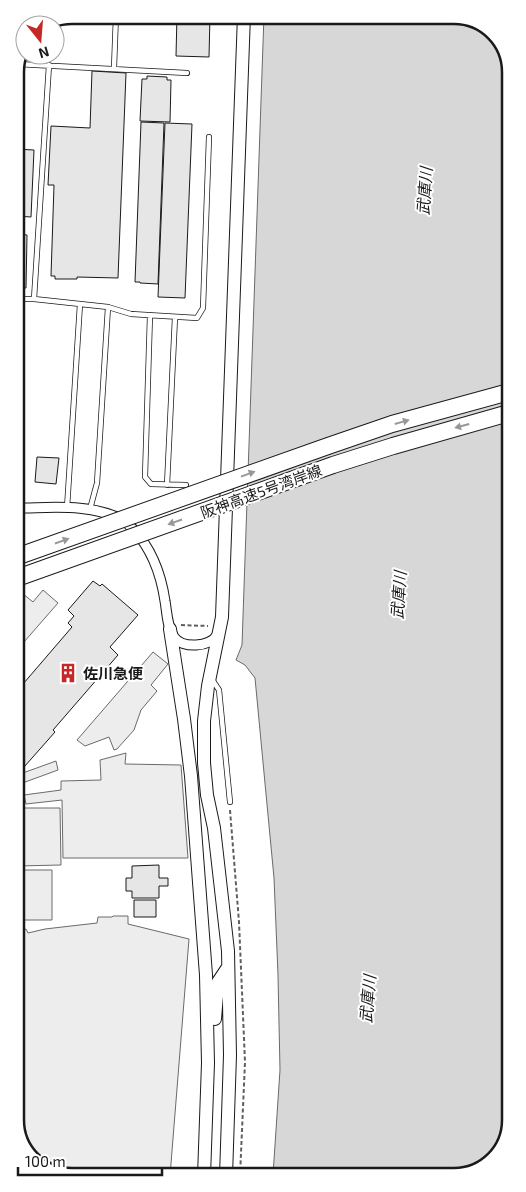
<svg xmlns="http://www.w3.org/2000/svg" width="526" height="1192" font-family="'Exo 2','Noto Sans JP',sans-serif">
  <style>
    .built { fill: #ededed; stroke: #6a6a6a }
    .water { fill: #d7d7d7; stroke: #6a6a6a }
    .building { fill: #e6e6e6; stroke: #1a1a1a }
    .lines { fill: none; stroke-linecap: round; stroke-linejoin: round }
    .lane-casing { stroke: #1a1a1a; stroke-width: 6 }
    .street-casing { stroke: #1a1a1a; stroke-width: 11 }
    .secondary-casing { stroke: #1a1a1a; stroke-width: 14 }
    .path { stroke: #5f5f5f; stroke-width: 2; stroke-dasharray: 4 2.5; stroke-linecap: butt }
    .lane { stroke: #fff; stroke-width: 4.5 }
    .street { stroke: #fff; stroke-width: 9 }
    .secondary { stroke: #fff; stroke-width: 12 }
    .highway-bridge-casing { stroke: #1a1a1a; stroke-width: 18; stroke-linecap: butt }
    .highway-bridge { stroke: #fff; stroke-width: 16 }
    .oneway { fill: #989898 }
    .labels { text-anchor: middle; dominant-baseline: central; stroke-width: 4; stroke-linejoin: round; paint-order: stroke }
    .street-label { font-size: 15px; fill: #1a1a1a; stroke: #fff }
    .poi-label { font-size: 15px; font-weight: bold; fill: #1a1a1a; stroke: #fff; text-anchor: start }
    .water-label { font-size: 16px; font-style: italic; fill: #1a1a1a; stroke: #fff }
    .rim { fill: none; stroke: #1a1a1a; stroke-width: 2.5 }
  </style>
  <rect width="100%" height="100%" fill="#fff"/>
  <!-- built -->
  <path class="built" d="M43,590l15,13 -41,47v-51l5,-6 11,9z
    M153,652l15,12 -17,21 6,6 -16,19 -7,20 -17,19 -3,1 -5,-13 -24,9 -8,-6z
    M126,753l-1,11 56,1 7,93h-125l-1,-58 -36,4 -2,-9 37,-5v-9l40,-1 -1,-20z
    M56,761l2,9 -41,15v-8l3,-3z
    M17,808h43l1,57 -44,1z
    M17,870h35v50h-35z
    M113,916h15v8l61,15 -19,237 -102,1 -31,-12 -14,-20 -5,-13v-200l8,-3 2,4 17,-4 52,-6 1,-6h14z"/>
  <!-- water -->
  <path class="water" d="M264,15h194l31,12 19,26 3,1068 -10,31 -28,22 -200,1 7,-105 -2,-95 -4,-97 -19,-200 -10,-13 -9,-5 6,-15z"/>
  <!-- building -->
  <path class="building" d="M177,15h33l-1,42 -33,-1z
    M92,71l34,2 -8,205 -41,-1v2h-22v-3h-4l3,-91h-6l3,-59 39,2z
    M147,76l20,1v3h4l-1,42 -30,-1 2,-42h5z
    M141,122l23,1 -6,161 -18,-1v-1h-5z
    M165,123l27,1 -7,174 -27,-1z
    M15,149l19,1 -3,67 -15,-1z
    M16,234l11,1 -1,53h-10z
    M37,457l22,1 -3,26 -21,-2z
    M93,581l7,5 2,-2 36,31 -28,32 8,8 -65,75 2,2 -38,43v-84l55,-64 -4,-4 6,-7 -6,-6z
    M159,865v13h9v8h-9v12h-27v-7h-6v-13h6v-12z
    M134,900h22v17h-22z"/>
  <g class="lines">
    <defs>
      <path id="lane" d="M17,64l170,9
        M114,68l2,-53
        M16,299h18l74,8 -11,176 -7,26
        M34,299l15,-234
        M108,307l23,7 66,4 6,-10 6,-171
        M150,315l-5,162 6,7 35,1
        M167,485l8,-168
        M67,508l13,-204
        M213,681l6,9 11,112"/>
      <path id="street" d="M16,508c35,0 73,-5 105,11 5,2 8,7 12,10 19,20 28,45 32,72 2,11 2,26 9,36 8,12 37,10 43,-2"/>
      <path id="secondary" d="M170,629l14,90 7,57 15,199 2,88 -4,113
        M215,1019l3,-37 10,-15
        M226,1176l4,-121 -2,-104 -14,-123 -7,-33 -3,-32v-42l4,-35 14,-69 22,-602"/>
    </defs>
    <!-- lane casing -->
    <use href="#lane" class="lane-casing"/>
    <!-- street casing -->
    <use href="#street" class="street-casing"/>
    <!-- secondary casing -->
    <use href="#secondary" class="secondary-casing"/>
    <!-- path -->
    <path class="path" d="M181,625l27,1
      M230,810l9,112 6,140 -5,114"/>
    <!-- lane -->
    <use href="#lane" class="lane"/>
    <!-- street -->
    <use href="#street" class="street"/>
    <!-- secondary -->
    <use href="#secondary" class="secondary"/>
    <defs>
      <path id="highway-bridge" d="M16,557l312,-111 64,-22 117,-32
        M17,578l316,-113 60,-19 116,-33"/>
    </defs>
    <!-- highway-bridge casing -->
    <use href="#highway-bridge" class="highway-bridge-casing"/>
    <!-- highway-bridge -->
    <use href="#highway-bridge" class="highway-bridge"/>
  </g>
  <!-- one-way arrows -->
  <defs><path id="oneway-solid" d="M-6-.8H1V-3.2L6.5 0L1 3.2V.8H-6Z" transform="scale(1.25)"/></defs>
  <g class="oneway">
    <use href="#oneway-solid" transform="translate(402 422) rotate(-16)"/>
    <use href="#oneway-solid" transform="translate(462 426) rotate(165)"/>
    <use href="#oneway-solid" transform="translate(248 474) rotate(-20)"/>
    <use href="#oneway-solid" transform="translate(175 522) rotate(161)"/>
    <use href="#oneway-solid" transform="translate(62 541) rotate(-19)"/>
  </g>
  <!-- icons -->
  <defs>
    <symbol id="building-bare" viewBox="-9 -9 18 18"><path d="M-4-6H4V6H1V3H-1V6H-4ZM-2.5-4.3h1.7v1.8h-1.7ZM.8-4.3h1.7v1.8H.8ZM-2.5-1h1.7V.8h-1.7ZM.8-1h1.7V.8H.8Z" fill="#c62828" stroke="#fff" stroke-width="2.5" paint-order="stroke"/></symbol>
  </defs>
  <g fill-rule="evenodd">
    <use href="#building-bare" x="54" y="659" width="28" height="28"/>
  </g>
  <g class="labels">
    <!-- street labels -->
    <g class="street-label">
      <text transform="translate(261 491) rotate(-20)">阪神高速5号湾岸線</text>
    </g>
    <!-- poi labels -->
    <g class="poi-label">
      <text x="83" y="673">佐川急便</text>
    </g>
    <!-- water labels -->
    <g class="water-label">
      <text transform="translate(424 191) rotate(-86)">武庫川</text>
      <text transform="translate(398 595) rotate(-86)">武庫川</text>
      <text transform="translate(367 999) rotate(-85)">武庫川</text>
    </g>
  </g>
  <!-- crop -->
  <path d="M0 0H526V1192H0ZM72 24H454A48 48 0 0 1 502 72V1120A48 48 0 0 1 454 1168H72A48 48 0 0 1 24 1120V72A48 48 0 0 1 72 24Z" fill="#fff" fill-rule="evenodd"/>
  <path class="rim" d="M72 24H454A48 48 0 0 1 502 72V1120A48 48 0 0 1 454 1168H72A48 48 0 0 1 24 1120V72A48 48 0 0 1 72 24Z"/>
  <!-- north arrow -->
  <g transform="translate(40 40) rotate(163)"><circle r="24" fill="#ffffff" stroke="#a3a3a3"/>
  <path d="M0-4L9 19L0 12L-9 19Z" fill="#c62828"/>
  <text y="-8" font-size="14" font-weight="bold" text-anchor="middle" fill="#1a1a1a">N</text>
  </g>
  <!-- scale -->
  <path d="M18 1167v8h144v-8" fill="none" stroke="#1a1a1a" stroke-width="2.5"/>
  <text x="25" y="1167" font-size="15" fill="#1a1a1a" stroke="#ffffff" stroke-width="4" paint-order="stroke">100 m</text>
</svg>
